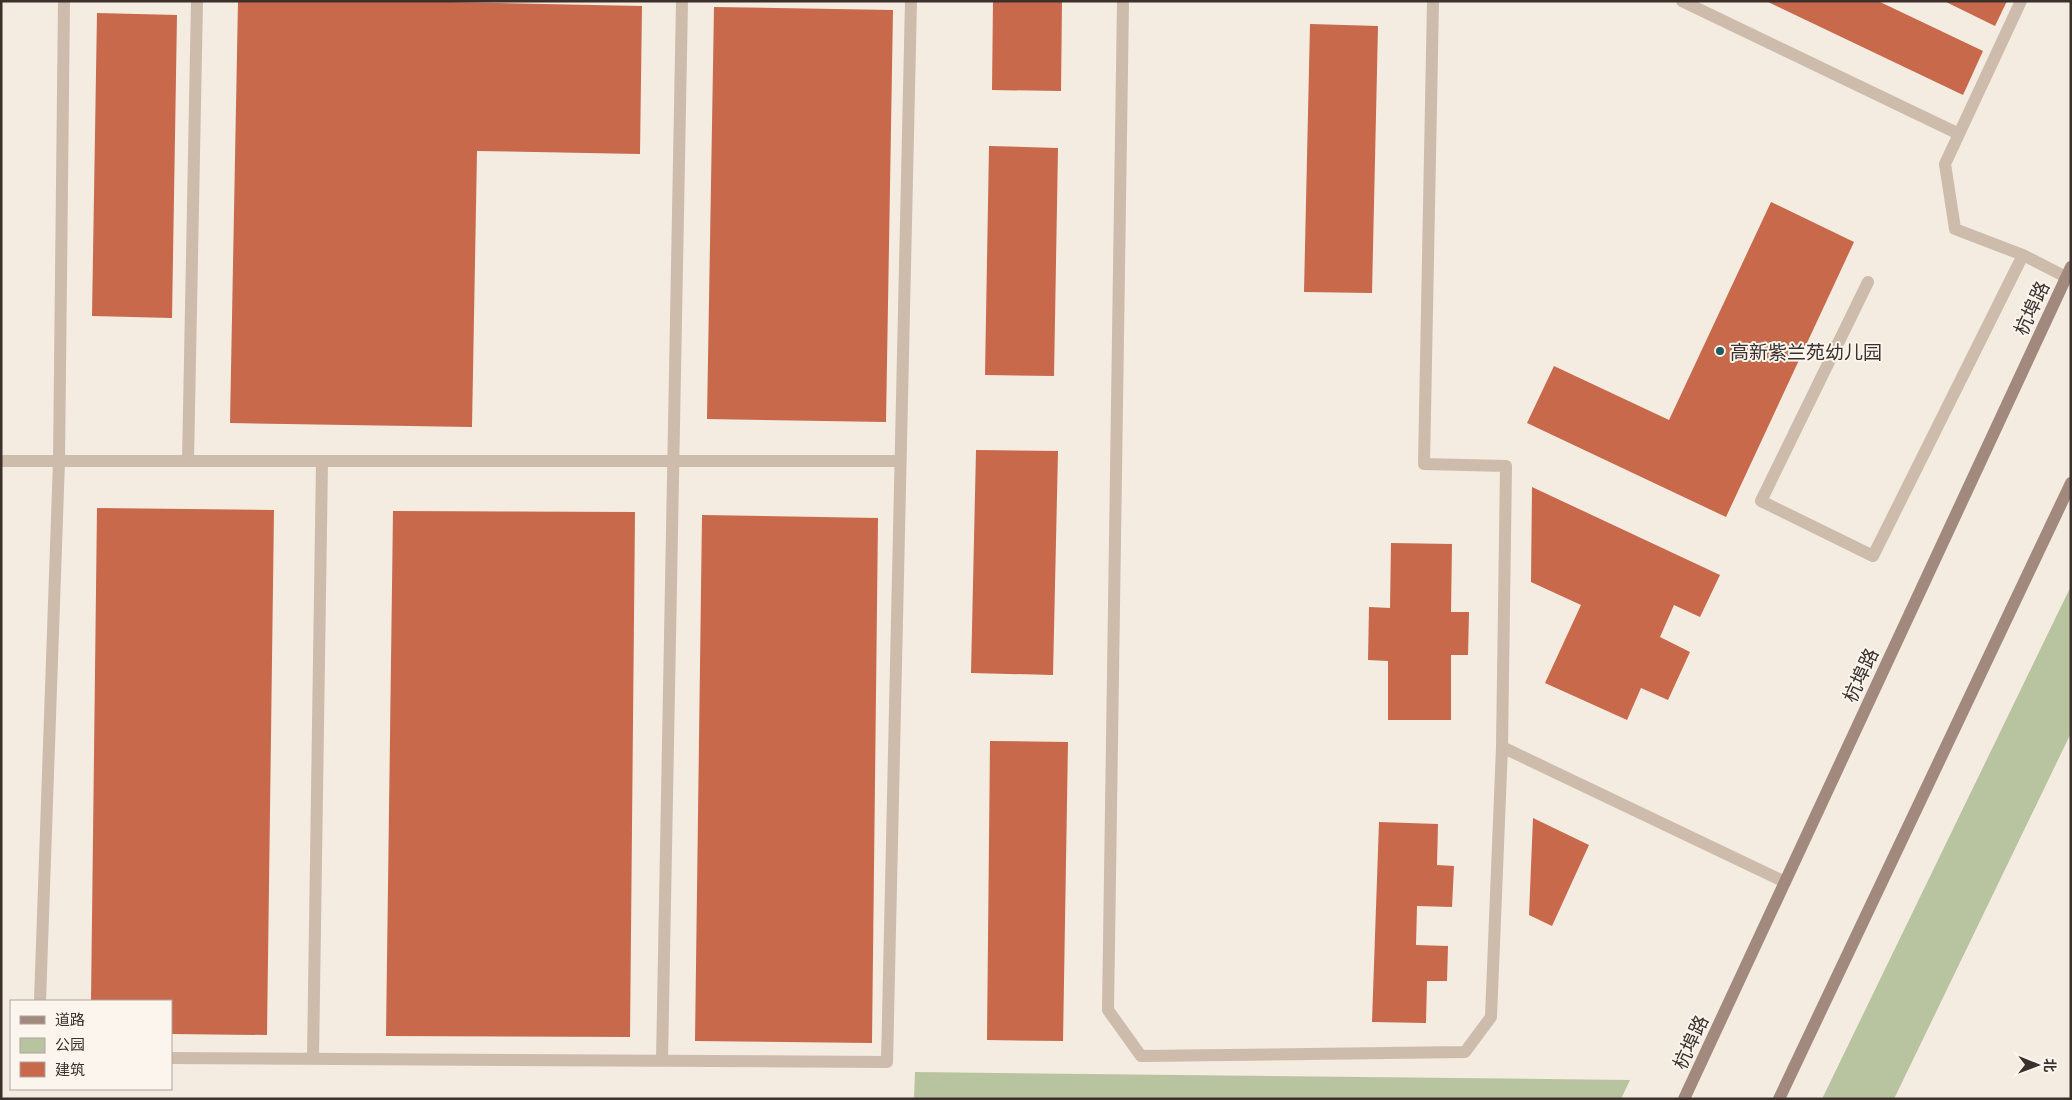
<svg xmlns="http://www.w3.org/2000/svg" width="2072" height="1100" font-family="'Exo 2','Noto Sans SC',sans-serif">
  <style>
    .green { fill: #b8c4a0 }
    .building { fill: #c8694b }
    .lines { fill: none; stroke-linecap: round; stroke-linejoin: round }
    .lane { stroke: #cdbbac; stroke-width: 12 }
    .secondary { stroke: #a18a7d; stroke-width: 12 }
    .poi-dot { fill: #1f5a5e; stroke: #fbf5ee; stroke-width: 2 }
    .labels { text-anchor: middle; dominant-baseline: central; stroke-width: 4; stroke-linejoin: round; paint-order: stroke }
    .street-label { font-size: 19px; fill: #3b302b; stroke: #fbf5ee }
    .poi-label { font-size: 19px; fill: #3b302b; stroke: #fbf5ee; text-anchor: start }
  </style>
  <rect width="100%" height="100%" fill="#f4ebe1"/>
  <!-- green -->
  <path class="green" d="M2071,586v147l-177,366h-72z
    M915,1072l715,8 -9,19h-707z"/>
  <!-- building -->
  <path class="building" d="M238,1h164l240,5 -2,148 -163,-3 -5,276 -242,-4z
    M993,1h69l-1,90 -69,-1z
    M1766,1h112l105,50 -20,44z
    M1944,1h63l-12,25z
    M714,7l179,3 -7,412 -179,-3z
    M97,13l80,2 -5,303 -80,-2z
    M1310,24l68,2 -6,267 -68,-1z
    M989,146l69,2 -4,228 -69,-1z
    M1771,202l83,40 -128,275 -199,-94 27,-57 115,54z
    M976,450l82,1 -5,224 -82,-2z
    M1532,487l188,88 -20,42 -26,-12 -14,32 30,15 -22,48 -27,-12 -14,32 -82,-37 36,-78 -50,-23z
    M97,508l177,2 -7,525 -96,-1v-33h-80z
    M393,511l242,1 -5,525 -244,-1z
    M702,515l176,3 -6,525 -177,-2z
    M1391,543l61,1 -1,68h18l-1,43h-17v65h-63v-59l-20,-1 1,-53 21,1z
    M990,741l78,1 -5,299 -76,-1z
    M1533,818l56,27 -37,81 -23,-11z
    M1379,822l59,2 -1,41 17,1 -2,41 -35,-1 -1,39 32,1 -1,35h-20l-1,42 -54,-1z"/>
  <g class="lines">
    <!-- lane -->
    <path class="lane" d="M1123,1l-15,1009 33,46 324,-4 26,-35 11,-270 4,-281 -82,-2 9,-463
      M1682,1l277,133
      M2021,1l-76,163 10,65 68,26
      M1868,282l-107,219 112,55 150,-301 43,22
      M1,461h898
      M188,461l9,-460
      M1502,747l283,135
      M40,1001l19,-540 5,-460
      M171,1058l716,4 24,-1061
      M313,1058l9,-597
      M662,1061l20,-1060"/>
    <!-- secondary -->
    <path class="secondary" d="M1684,1099l387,-832
      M1779,1099l292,-616"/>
  </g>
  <!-- markers -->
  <circle class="poi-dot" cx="1720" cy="351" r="5"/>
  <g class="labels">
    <!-- street labels -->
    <g class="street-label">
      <text transform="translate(2031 308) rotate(-65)">杭埠路</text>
      <text transform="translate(1860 675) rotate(-65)">杭埠路</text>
      <text transform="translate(1690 1042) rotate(-65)">杭埠路</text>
    </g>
    <!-- poi labels -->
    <g class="poi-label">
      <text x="1730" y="351">高新紫兰苑幼儿园</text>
    </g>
  </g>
  <!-- border -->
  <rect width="2072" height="1100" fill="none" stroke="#3b302b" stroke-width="5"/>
  <!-- legend -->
  <rect x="10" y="1000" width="162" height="90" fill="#fbf5ee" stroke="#aea6a0"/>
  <rect x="20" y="1016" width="25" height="8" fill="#a18a7d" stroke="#aea6a0"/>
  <text x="55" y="1025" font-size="15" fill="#3b302b">道路</text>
  <rect x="20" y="1038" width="25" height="15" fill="#b8c4a0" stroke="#aea6a0"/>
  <text x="55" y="1050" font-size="15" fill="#3b302b">公园</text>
  <rect x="20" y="1062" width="25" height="15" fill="#c8694b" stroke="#aea6a0"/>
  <text x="55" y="1075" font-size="15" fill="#3b302b">建筑</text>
  <!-- north arrow -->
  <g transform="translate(2037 1065) rotate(91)" stroke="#fbf5ee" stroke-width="4" paint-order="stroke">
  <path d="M0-4L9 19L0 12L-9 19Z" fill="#3b302b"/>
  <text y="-8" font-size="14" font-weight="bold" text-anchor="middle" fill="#3b302b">北</text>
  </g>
</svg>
